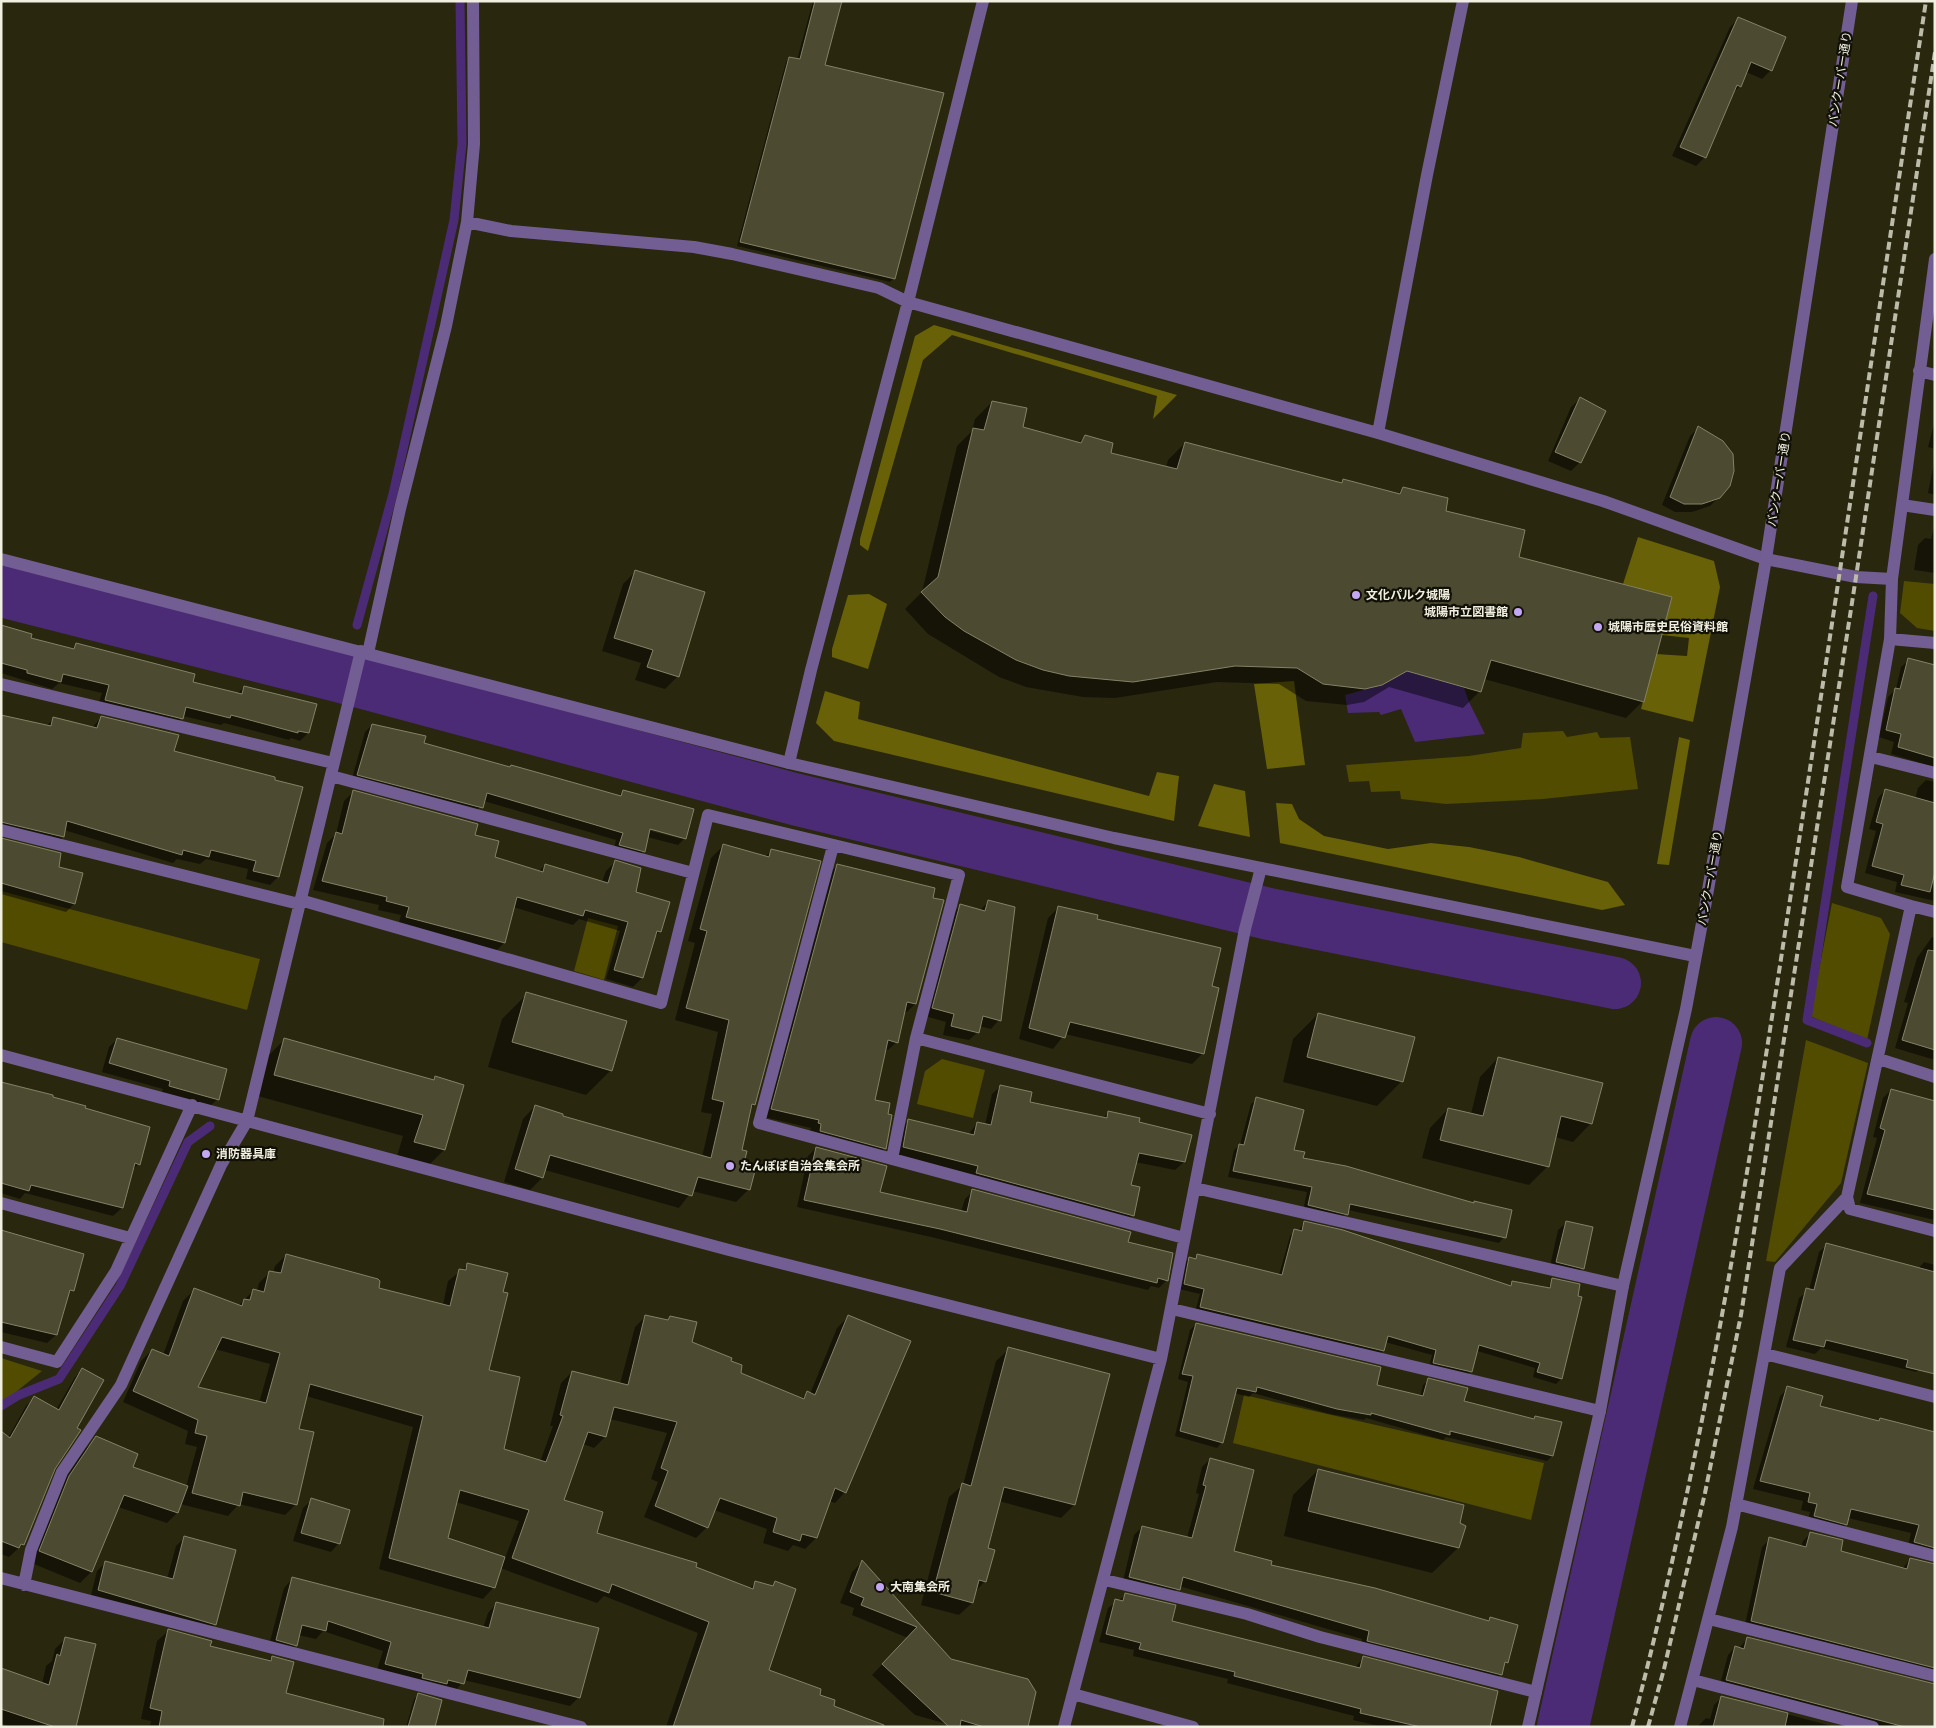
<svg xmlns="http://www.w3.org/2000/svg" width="1936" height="1728" font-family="Figtree,'Noto Sans JP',sans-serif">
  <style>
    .green { fill: #524c00 }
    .forest { fill: #686107 }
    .water { fill: #4c2b76 }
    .shadow { fill: #0007; fill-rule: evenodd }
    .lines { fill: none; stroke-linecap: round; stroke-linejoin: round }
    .stream { stroke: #4c2b76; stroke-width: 9 }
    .river { stroke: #4c2b76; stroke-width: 52 }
    .building { fill: #4c4a30; stroke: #848266; fill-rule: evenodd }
    .minor { stroke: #725e92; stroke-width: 12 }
    .tertiary { stroke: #725e92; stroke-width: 12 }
    .rail { stroke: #bdbcaa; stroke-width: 4; stroke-dasharray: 8 4; stroke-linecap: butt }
    .poi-dot { fill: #c3a7f2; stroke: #111006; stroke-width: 2 }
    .labels { text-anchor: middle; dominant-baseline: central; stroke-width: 4.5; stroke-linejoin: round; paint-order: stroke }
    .street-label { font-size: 12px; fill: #f0efe0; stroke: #111006 }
    .poi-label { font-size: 12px; font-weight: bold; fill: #f0efe0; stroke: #111006; text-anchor: start }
  </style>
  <rect width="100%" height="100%" fill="#29270e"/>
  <!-- green -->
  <path class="green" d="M1904,581l31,3v47l-18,-3 -17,-15z
    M1563,731l4,6 30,-5 3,6 30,-1 8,52 -95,10 -97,5 -45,-5 -1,-8 -29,1 -2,-11 -20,1 -3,-17 123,-9 52,-8 2,-15z
    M1,891l259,68 -13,51 -246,-68z
    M1832,903l49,15 9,16 -23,106 -57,-24z
    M588,918l30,8 -14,54 -30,-9z
    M1806,1040l62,23 -27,120 -66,79 -9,-1z
    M942,1059l43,11 -12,48 -56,-14 8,-33z
    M1,1358l41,13 -41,33z
    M1244,1395l300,68 -13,57 -298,-77z"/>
  <!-- forest -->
  <path class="forest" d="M934,325l243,70 -24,24 4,-23 -205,-61 -29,25 -55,191 -8,-6v-6l55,-203z
    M1638,537l76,24 6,26 -27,135 -52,-13 15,-55 31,2 2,-18 -27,-3 9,-38 -48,-13z
    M869,594l18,10 -19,65 -36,-12v-8l16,-54z
    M1294,681l11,84 -38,4 -13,-85z
    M825,691l35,11 -2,17 291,77 8,-24 22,4 -5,45 -340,-80 -18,-18z
    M1679,737l11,3 -21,125 -12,-1z
    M1214,784l31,7 5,46 -52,-11z
    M1276,803l16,1 7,15 25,17 64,13 43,-6 38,4 50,10 89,25 17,23 -23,5 -322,-67z"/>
  <!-- water -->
  <path class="water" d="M1436,646l-7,31 35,11 5,14 16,32 -70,8 -14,-33 -20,6 -2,-3 -31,1 -3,-18 37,-10z"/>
  <!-- shadow -->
  <path class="shadow" d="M813,1h28l-17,65 70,212 -4,4 -153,-36 49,-184 3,-4 8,2z
    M1738,19l33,51 -9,9 -16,-7 -6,14 -7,7 -28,64 -9,9 -24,-10 58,-129z
    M1580,399v63l-9,9 -23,-10 23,-54z
    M992,402l29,26 57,15 7,-7 25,17 56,15 2,-8 17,-17 156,41 3,-4 53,15 6,-7 115,70 125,143 -17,17 -142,-39 -4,12 -17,17 -74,-21 -25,15 -17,3 -41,-4 -27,-17 -62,-2 -102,16 -32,-1 -57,-10 -27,-10 -71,-43 -23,-25 17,-17 35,-146 15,-15 3,-12z
    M1935,420v29l-7,-2z
    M1698,428l21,69 -9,9 -18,6h-17l-13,-7 28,-69z
    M1935,458v37l-7,-2z
    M1935,524v49l-21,-3 4,-25 7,-7 6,1z
    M636,571l42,105 -13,13 -30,-9 6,-17 -39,-12 21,-67z
    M1,627l29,12 41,11 6,-6 115,39 45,11 7,-7 64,46 -8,8 -9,-3 -2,2 -65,-17 -3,2 -38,-9 -9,11 -77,-19 5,-15 -43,-10 -7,6 -51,-16z
    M1909,660l26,6v113l-11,-15 -33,-10 3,-12 -15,-5 9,-40 8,-8 5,-22z
    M1,717l45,9 8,-7 38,9 9,-11 72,35 105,125 -8,8 -24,-6 2,-10 -42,-10 -6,5 -23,-5 -4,4 -109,-33 -1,7 -8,8 -54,-13z
    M372,725l50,19 196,53 5,-6 62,47 -7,7 -31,-8 -3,14 -8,7 -23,-6 3,-12 -132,-39 -10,14 -123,-33 14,-50zM644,826l38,10v3l-39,-10z
    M1926,780l9,2v119l-40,-9 2,-10 -32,-9 11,-42 -7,-2 9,-31 7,-8 30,9 3,-11z
    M353,792l121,44 20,22 44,14 7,-7 57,17 4,-11 9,-9 45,69 -7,8 -11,39 -9,9 -27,-8 14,-48 -41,-12 -6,6 -60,-18 -9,36 -9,9 -97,-26 3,-11 -23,-5 1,-5 -66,-15 14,-47 9,-9 8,-33z
    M1,839l56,29 17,36 -8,8 -65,-18z
    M724,845l41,12 6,-6 -17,254 -4,4 -9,42v17l8,21 -13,13 -44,-11 -13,17 -134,-38 -3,8 -12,12 -26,-8 19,-63 12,-13 26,10 141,41 10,-43 -11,-2 17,-80 -43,-12 20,-77 -7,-2 23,-83z
    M837,866l78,138 -8,8 -3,-1 -7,31 -9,8h-3l-12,51 12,47 -9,9 -66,-26 1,-3 -47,-11 64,-243z
    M988,902l11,118 -8,9 -12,-3 -1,6 -9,8 -26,-5 3,-13 -21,-6 27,-102 8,-8 19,5z
    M1059,907l36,13 116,67 -8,66 -11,11 -127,-30 -12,15 -34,-10 29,-121z
    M1932,937l3,1v122l-40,-12 13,-45 -4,-1 13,-44z
    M527,994l84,76 -25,25 -98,-28 14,-48z
    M1318,1014l84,67 -25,25 -94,-24 10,-43z
    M117,1039l101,60 -9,8 -48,-13 2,-5 -61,-17 7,-25z
    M284,1040l149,41 3,-3 26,8 -18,64 -20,20 -29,-7 8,-27 -149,-41 10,-35z
    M1498,1058l93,65 -18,19 -18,-5 -7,29 -19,19 -107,-27 8,-30 18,-19 23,5 9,-37z
    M1,1082l83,25 -1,2 56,55 -7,6 -10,38 -9,8 -88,-23 -5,6 -19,-6z
    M1001,1086l28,17 73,16 7,-7 29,11 46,39 -9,8 -40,-8 -5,24 3,29 -8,9 -230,-69 5,-26 9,-9 59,15 9,-12 8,2 7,-31z
    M1891,1090l44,22v108l-75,-17 17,-65 -4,-1 10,-39z
    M1257,1099l35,52 10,8 202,78 -5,6 -151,-33 -7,10 -38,-9 4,-19 -79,-15 6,-27 6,-5 11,-41z
    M816,1148l63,45 82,19 4,-13 8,-8 154,52 40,37 -8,8 -8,-2 -3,4 -217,-53 -134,-30 11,-51z
    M1567,1222l15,46 -8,8 -25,-5 9,-41z
    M1304,1223l204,64 4,-4 35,6 6,-9 8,99 -5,5 -23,-7 2,-9 -58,-17 -6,20 -6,6 -36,-9 3,-13 -47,-13 -2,9 -5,5 -183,-44 5,-18 -21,-5 5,-26 6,-5 4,1 4,-3 81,19 11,-39 5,-5 3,1z
    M1,1232l71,58 -6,6 -10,39 -9,8 -46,-11z
    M1827,1245l91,24 6,-7 11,3v104l-13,-3 -6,6 -95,-24 -6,6 -29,-7 13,-49 10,-8 10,-38z
    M286,1255l91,34 66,16 5,-24 20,-16 34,185 38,12 13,-36h-3l11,-43 11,-11 48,12 15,-57 11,-11 20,5 4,-4 21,26 38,19 11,12 61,25 7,-6 2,1 27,-66 11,-11 -3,175 -10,11 -6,-2 -13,37 -11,11 -12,-4 -5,6 -25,-8 4,-14 -53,-19 -7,17 -11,11 -52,-21 14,-35 -7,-3 16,-46 -57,-14 -5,18 -11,11 -11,-4 -21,57 33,33 100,33 54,22 7,-7 15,5 4,-4 -7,88 51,25 49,31h-202l32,-94 -94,-37 -7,7 -97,-35 -7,20 -10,11 -104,-30 34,-142 -107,-31 -8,34 -2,74 -11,11 -46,-11 -11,12 -48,-12 -3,9 -10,10 -49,-16 -27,65 -11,11 -51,-21 30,-74 26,-39 11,-11 35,30 55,19 11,-40 -12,-3 3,-13 -65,-29 18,-41 11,-11 11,5 20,-54 11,-11 44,16 16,-16 3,1 2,-8 11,-11 3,1 2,-7zM215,1349l55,15 -11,39 -63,-15zM456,1502l63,19 -14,37 -58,-19z
    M1196,1324l180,62 44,11 3,-12 6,-5 34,22 70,17 2,-2 17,39 -5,5 -101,-24 -3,3 -77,-22 -2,2 -34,-6 -77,-21 -4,4 -15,-4 -12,49 -5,6 -42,-12 13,-54 -10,-3 12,-49z
    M1009,1349l100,25 -35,131 -13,13 -62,-17 -13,48 -1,32 -10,11 -3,11 -13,12 -38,-10 28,-108 14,-12 33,-124z
    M83,1369l19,11 -101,114 7,-56 18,-32 8,-8 22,12 19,-33z
    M1788,1388l31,19 59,15 3,-3 54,13v131l-2,-5 -26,-8 4,-17 -63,-15 -2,6 -8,8 -31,-8 3,-12 -9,-2 2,-9 -50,-12 27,-93z
    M1210,1459l22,93 37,14 218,55 3,-3 17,44 -5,4 -1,8 -8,8 -133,-34 2,-9 -183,-53 -8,11 -49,-12 12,-50 8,-8 45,11 12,-44 -3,-1 6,-26z
    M1318,1470l140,54v24l-26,25 -148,-37 9,-41z
    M312,1500l27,43 -8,9 -38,-11 10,-33z
    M1,1509l22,35 -14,13 -8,-3z
    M1811,1533l28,19 63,17 8,-10 25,6v118l-2,-5 -189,-49 18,-82 8,-8 31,8 2,-6z
    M184,1538l31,86 -9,9 -116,-34 7,-28 9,-9 61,17 9,-33z
    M862,1562l88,98 77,67h-69l-43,-12 -43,-40 36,-37 -56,-23 2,-7 -14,-5 12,-31z
    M293,1578l190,50 5,-15 9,-10 82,94 -9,9 -106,-26 -10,13 -78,-20 7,-22 -60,-20 -7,8 -18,-4 -2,10 -9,9 -19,-5 16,-61z
    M1126,1595l44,27 185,46 8,-10 126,69h-106l-30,-7 1,-4 -127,-33 1,-4 -95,-23 1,-6 -35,-8 9,-34z
    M168,1631l41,16 59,14 4,-4 13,37 79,33h-214l1,-6 -10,-2 16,-78z
    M66,1638l9,87 4,2h-69l-9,-4v-54l41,15 4,-18 6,-5 3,-12z
    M1748,1638l187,89h-68l-148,-39 9,-33 7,-8 4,1z
    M418,1695l16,32h-28l8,-28z
    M1722,1697l113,30h-138l9,-9 4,1 4,-14z"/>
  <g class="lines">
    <!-- stream -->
    <path class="stream" d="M357,625l36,-131 61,-274 8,-77 -2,-142
      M1867,1043l-60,-23 66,-424
      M1,1406l18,-11 40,-16 61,-93 68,-144 22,-16"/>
    <!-- river -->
    <path class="river" d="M1,591l337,85 456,123 475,115 346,69
      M1563,1727l153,-684"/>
  </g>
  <!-- building -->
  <path class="building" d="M815,1h27l-17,64 119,28 -49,186 -155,-37 49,-185 11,2z
    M1738,17l48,20 -14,34 -21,-9 -10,25 -4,-2 -31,73 -26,-11z
    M1580,397l26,14 -25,52 -26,-11z
    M992,401l35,7 -4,19 58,16 4,-8 28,8 -2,10 66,16 8,-27 157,41 1,-4 57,15 3,-7 45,11 -2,13 79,19 -6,27 153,40 -28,105 -153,-42 -10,32 -74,-21 -25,14 -17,4 -42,-5 -26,-16 -62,-2 -102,16 -64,-6 -26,-6 -27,-10 -52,-29 -19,-14 -24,-25 17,-15 35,-149 11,2z
    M1698,426l25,15 10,13 1,17 -4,15 -10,12 -18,6h-18l-14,-7z
    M635,570l70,22 -26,85 -32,-10 6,-17 -39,-12z
    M1,625l31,9 -1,4 43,11 2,-6 119,31 -2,8 49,12 2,-8 73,18 -8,29 -11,-2v2l-67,-18 -1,3 -44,-11 -3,12 -78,-19 4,-15 -46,-11 -2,8 -34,-9v-3l-26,-7z
    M1908,658l27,7v93l-37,-11 3,-13 -15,-4 9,-42 5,1z
    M1,715l50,11 2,-9 44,11 4,-12 78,19 -5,16 101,26v3l28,7 -24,90 -26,-6 3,-10 -45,-11 -2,7 -26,-7 -1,5 -115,-34 -3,16 -63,-15z
    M372,724l54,12 -2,7 86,24 1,-2 110,31 2,-6 71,19 -8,30 -36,-10 -5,23 -26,-7 4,-12 -136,-40 -4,15 -126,-33z
    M1885,789l50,14v69l-5,20 -29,-7 3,-10 -32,-9 11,-42 -7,-2z
    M353,790l125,34 -3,11 24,6 -4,16 48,15 2,-8 63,19 7,-23 26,8 -5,24 34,10 -9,30 -4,-1 -14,47 -29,-8 14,-48 -43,-12 -2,6 -66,-19 -12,46 -99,-26 3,-10 -23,-6 1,-4 -65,-16 14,-49 6,2z
    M1,838l60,15 -2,14 24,6 -8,31 -74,-21z
    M723,844l46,13 2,-8 50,12 -66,244 -3,-1 -10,46 5,1 -4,16 12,4 -5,19 -52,-13 -6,19 -142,-41 -7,23 -28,-9 20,-64 28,9v2l148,42 13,-56 -12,-3 17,-79 -43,-12 21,-77 -7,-2z
    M837,864l98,24 -2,10 11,2 -28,104 -9,-2 -9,41 -10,-3 -13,60 15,3 -2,11 4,1 -6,34 -66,-18 1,-7 -3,-1 1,-3 -48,-11z
    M988,900l27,7 -14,114 -18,-5 -4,17 -28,-7 3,-12 -22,-6 28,-104 25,7z
    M1058,906l40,9 -1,4 124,29 -9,38 7,2 -15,66 -134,-32 -5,16 -36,-10z
    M1928,950l7,1v99l-33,-10z
    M526,992l101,29 -15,50 -100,-29z
    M1318,1013l97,24 -12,45 -96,-25z
    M117,1038l110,31 -8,31 -50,-14 1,-5 -61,-18z
    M284,1038l150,42 1,-4 29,9 -19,65 -31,-8 9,-27 -149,-40z
    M1498,1057l105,26 -11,41 -31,-8 -12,51 -109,-27 8,-32 35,8z
    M1,1082l52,13v2l33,9 -1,2 65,19 -10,38 -5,-2 -12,45 -92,-23 -2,6 -28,-8z
    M1000,1085l32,7 -2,10 77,16 1,-7 32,7 -1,4 53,13 -7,27 -46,-9 -8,32 9,2 -6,29 -158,-43 2,-7 -75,-19 5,-28 66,16 3,-13 14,3z
    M1891,1089l44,12v109l-68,-16 18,-64 -5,-2z
    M1256,1097l48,13 -10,40 11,2 -2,6 43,8 128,37v-2l38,9 -6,28 -156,-34 -2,11 -40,-10 4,-18 -79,-16 6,-27 5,1z
    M816,1147l71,19 -7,26 87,20 5,-23 159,43 -3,10 45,11 -5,28 -10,-3 -1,5 -217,-54 -136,-29z
    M1304,1221l39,9 168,56 1,-5 38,7 2,-10 28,6 -2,12 4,1 -20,82 -25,-7 3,-9 -61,-18 -7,27 -39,-9 3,-13 -48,-14 -4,15 -184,-44 4,-18 -20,-5 5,-27 7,2 1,-5 85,21 12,-46 8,2z
    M1566,1221l27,6 -9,42 -28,-7z
    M1,1230l83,24 -10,37 -4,-1 -13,45 -56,-13z
    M1826,1243l109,29v102l-29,-7 2,-7 -82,-20 -2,7 -31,-7 13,-52 8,2z
    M286,1254l92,25 2,2 -1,7 71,18 9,-37 7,1 1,-7 41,10 -5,19 5,1 -19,77 31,7 -16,72 42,13 17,-46 -3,-1 12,-44 56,14 17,-70 23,5 2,-4 27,6 -5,20 40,16 -1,3 11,4 -1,8 63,26 3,-8 8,4 33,-80 63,26 -65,152 -11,-5 -18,50 -15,-4 -2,7 -27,-9 4,-14 -57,-20 -12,30 -53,-22 13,-35 -7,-3 16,-46 -63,-15 -8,30 -18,-5 -24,68 39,12 -6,21 100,30 -1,4 57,22 2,-8 18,5 2,-5 21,8 -27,81 52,19 -1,6 15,5 -1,6 50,19v2h-211l36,-105 -97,-38 -3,9 -97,-35 17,-48 -69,-20 -12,48 57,19 -10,31 -106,-30 34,-142 -113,-32 -11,45 15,3 -17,73 -54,-13 -3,14 -48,-13 15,-57 -12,-3 3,-13 -65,-29 19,-42 17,7 25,-68 48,18 2,-7 6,1 3,-11 11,3 5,-21 12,2zM222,1337l58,16 -14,50 -68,-16z
    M1196,1323l185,44 -4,18 46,11 5,-18 40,10 -4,13 70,18 1,-3 27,6 -9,34 -103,-25v4l-79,-22v2l-34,-6 -80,-22 -1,5 -19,-4 -14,55 -43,-12 13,-55 -11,-2z
    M1008,1347l102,27 -35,131 -71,-18 -16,61 7,2 -9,32 -7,-2 -6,23 -40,-11 29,-109 9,3z
    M82,1368l22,12 -27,48 4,2 -26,39 -31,76 -3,-1 -2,4 -18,-7v-110l9,7 24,-42 25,14z
    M1787,1386l36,10 -3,10 59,15 1,-3 55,14v116l-21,-6 5,-17 -68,-16 -4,16 -33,-9 3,-12 -9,-2 2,-9 -50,-12z
    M96,1436l42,18 -5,13 55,19 -10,27 -54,-18 -32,77 -53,-21 30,-75z
    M1210,1458l44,12 -20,81 38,10 -1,4 104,23 114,33 1,-4 28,8 -10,38 -3,-1 -3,13 -135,-34 2,-10 -186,-54 -3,13 -51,-13 13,-51 50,12 14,-52 -3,-1z
    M1318,1469l146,36 -4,18 6,3 -7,22 -151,-37z
    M311,1498l39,12 -10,34 -39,-11z
    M1810,1532l33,8 -2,11 66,18 3,-11 25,6v104l-184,-47 18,-84 37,10z
    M184,1536l52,14 -20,75 -118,-35 7,-29 68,18z
    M862,1560l89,99 77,20 8,13 -8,35h-44l-23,-7 -1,7h-11l-67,-63 35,-37 -56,-22 3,-7 -14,-6z
    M292,1577l197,51 7,-26 103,26 -19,70 -112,-28 -4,14 -16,-4 -1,4 -25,-6 1,-4 -38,-10 6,-22 -63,-21 -2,10 -24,-6 -5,21 -21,-6z
    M1125,1593l51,12 -4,16 188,47 3,-12 135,35 -8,36h-69l-61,-14 1,-4 -127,-33 1,-4 -96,-23 2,-6 -35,-9 9,-35 8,2z
    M168,1629l44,12 -2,5 61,15 1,-5 22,6 -8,31 98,26 -1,8h-224l3,-16 -12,-3z
    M65,1637l31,7 -20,83h-21l-54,-18v-41l48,17 8,-31 3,2z
    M1747,1637l188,47v43h-30l-179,-47 9,-34 9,3z
    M418,1693l24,7 -7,27h-27z
    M1721,1696l67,17 -3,14h-72z"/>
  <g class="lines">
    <!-- minor -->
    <path class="minor" d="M467,222l44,9 183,16 38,7 147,34 29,14 75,-301
      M1919,371l16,4
      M1378,433l49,-258 36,-174
      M1902,505l33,5
      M1890,639l45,4
      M368,653l32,-144 46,-183 21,-104 7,-78 -1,-143
      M1,684l332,79
      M1871,757l64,16
      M789,763l22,-93 97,-368 470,131 225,68 163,58 90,18 36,2
      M331,776l362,97
      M1,830l298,74
      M833,846l-74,277 425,115
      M300,900l361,103 47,-188 251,60 -43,163 -24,121
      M1911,906l24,6
      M916,1038l294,76
      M1,1055l728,195 432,109
      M1879,1059l56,18
      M1195,1188l428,98
      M1847,1197l3,12 85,22
      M1,1203l129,35
      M1172,1309l428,102
      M1,1347l56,15 59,-91 76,-166
      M1765,1354l170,43
      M1736,1504l199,52
      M1,1578l580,149
      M1105,1580l142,34 73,23 216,55
      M24,1585l7,-35 31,-78 59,-87 100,-220 26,-44 114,-470
      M1709,1619l226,57
      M1693,1680l180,47
      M1073,1694l120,33
      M1064,1727l97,-368 84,-430 16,-61
      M1680,1727l52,-200 48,-259 67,-71 64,-291 -64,-19 43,-248 2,-60 43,-320"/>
    <!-- tertiary -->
    <path class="tertiary" d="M1,559l788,204 325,75 581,118
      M1528,1727l72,-316 23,-125 63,-277 19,-102 61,-348 86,-558"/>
    <!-- rail -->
    <path class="rail" d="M1632,1727c73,-279 118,-563 161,-847 45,-293 88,-586 133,-879
      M1648,1727l16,-58 41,-176 36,-178 115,-738 79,-525"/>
  </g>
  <!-- markers -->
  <g class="poi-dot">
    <circle cx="1356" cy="595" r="5"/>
    <circle cx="1518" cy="612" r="5"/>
    <circle cx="1598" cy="627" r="5"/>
    <circle cx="206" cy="1154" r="5"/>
    <circle cx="730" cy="1166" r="5"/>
    <circle cx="880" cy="1587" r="5"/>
  </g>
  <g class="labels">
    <!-- street labels -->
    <g class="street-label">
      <text transform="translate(1840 79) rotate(-81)">バンクーバー通り</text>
      <text transform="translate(1779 479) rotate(-81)">バンクーバー通り</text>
      <text transform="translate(1710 878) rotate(-80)">バンクーバー通り</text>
    </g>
    <!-- poi labels -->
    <g class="poi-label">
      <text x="1366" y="595">文化パルク城陽</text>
      <text x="1508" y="612" text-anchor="end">城陽市立図書館</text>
      <text x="1608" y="627">城陽市歴史民俗資料館</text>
      <text x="216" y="1154">消防器具庫</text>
      <text x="740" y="1166">たんぽぽ自治会集会所</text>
      <text x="890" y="1587">大南集会所</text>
    </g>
  </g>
  <!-- border -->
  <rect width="1936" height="1728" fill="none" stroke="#f0efe0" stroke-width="5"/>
</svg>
